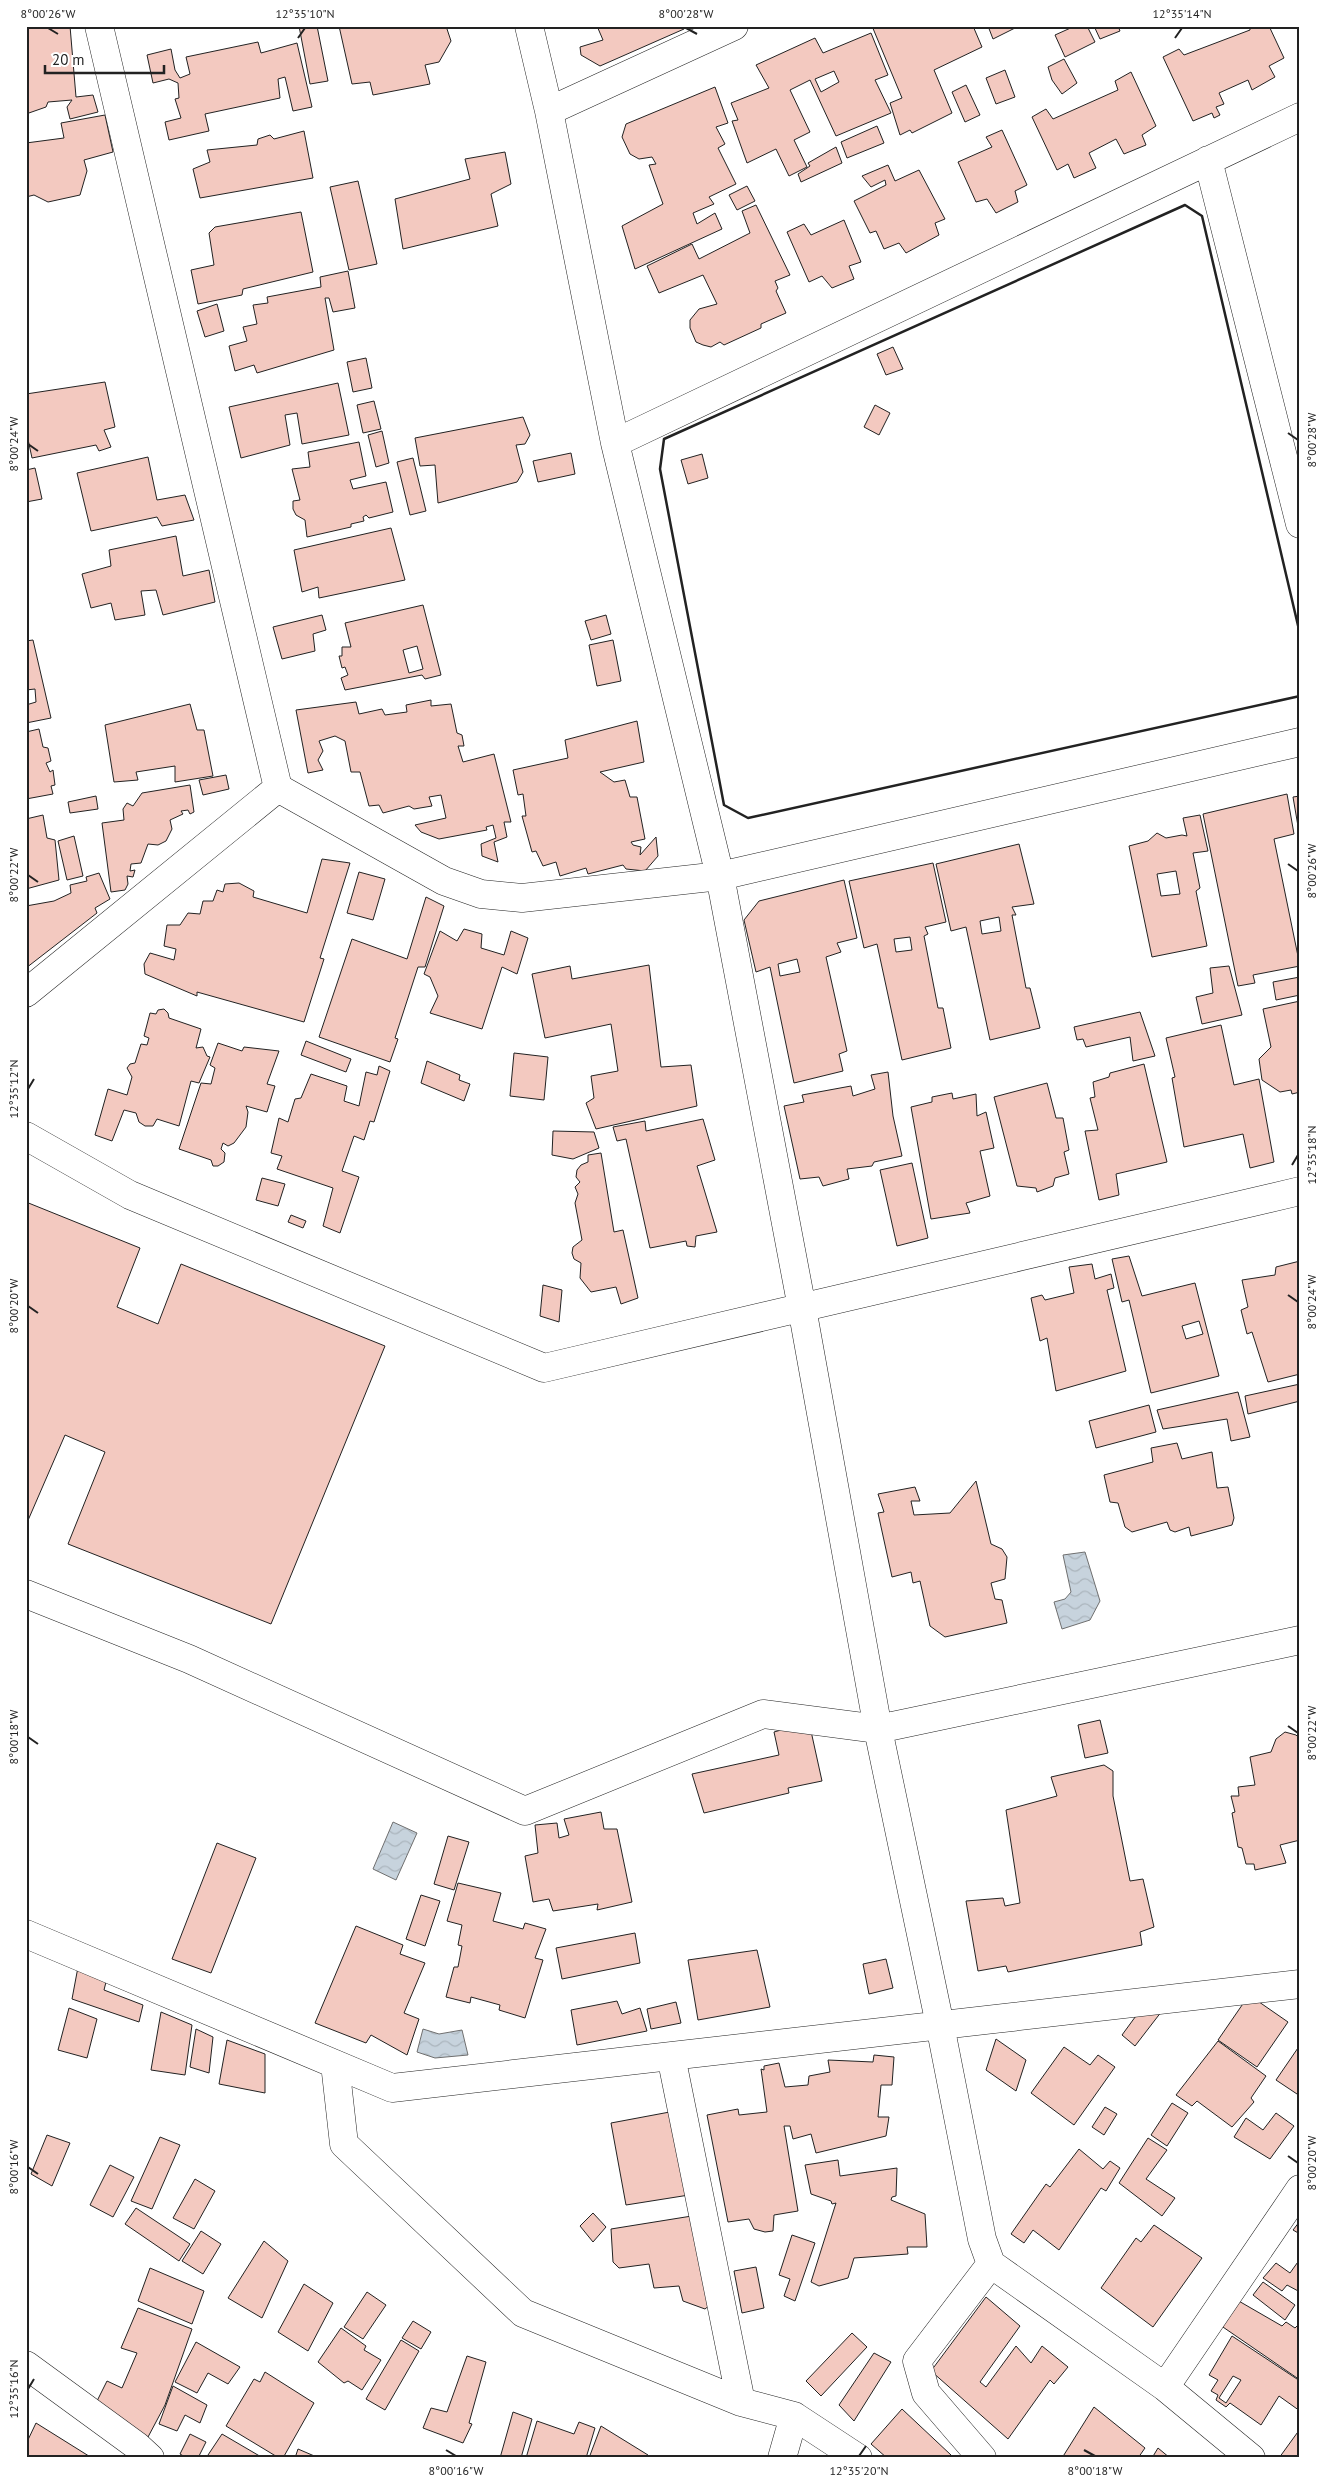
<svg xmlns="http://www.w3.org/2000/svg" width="1326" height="2484" font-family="'PT Sans',sans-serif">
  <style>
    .water { fill: url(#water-waves); stroke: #6f6f6f }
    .building { fill: #f3c9c0; stroke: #222; fill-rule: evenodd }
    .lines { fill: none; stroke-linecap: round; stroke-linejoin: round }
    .minor-casing { stroke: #222; stroke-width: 29 }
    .minor { stroke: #fff; stroke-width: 28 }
    .wall { stroke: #222; stroke-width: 2.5 }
    .ticks { fill: none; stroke: #222; stroke-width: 2 }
    .neatline { fill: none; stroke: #222; stroke-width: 2 }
    .ticks-label { font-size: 12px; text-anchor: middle; fill: #222 }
  </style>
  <defs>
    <pattern id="water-waves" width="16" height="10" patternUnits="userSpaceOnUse" patternTransform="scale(1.25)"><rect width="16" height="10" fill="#c7d3dd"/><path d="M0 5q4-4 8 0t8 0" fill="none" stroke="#abb5bd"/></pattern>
  </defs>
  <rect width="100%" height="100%" fill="#fff"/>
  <!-- water -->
  <path class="water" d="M1085,1552l15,49 -10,19 -28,9 -8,-27 11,-3 6,-7 -8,-37z
    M393,1822l24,11 -21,47 -23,-11z
    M423,2029l16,5 23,-4 6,25 -33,3 -18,-6z"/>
  <!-- building -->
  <path class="building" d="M26,26h44l6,71 17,-2 5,17 -28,7 -3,-12 5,-7 -24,2 -2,5 -20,7z
    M299,26h18l11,55 -18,3z
    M339,26h107l5,15 -12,21 -14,3 5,19 -57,11 -3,-13 -18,2z
    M597,26h86l1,3 -84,37 -19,-11 -1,-8 23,-7z
    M872,26h101l9,21 -48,23 18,43 -40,20 -2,-3 -10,5 -10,-32 12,-5z
    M988,26h31l-26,13z
    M1075,26h12l8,16 -30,15 -10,-22z
    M1094,26h24l2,5 -20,8z
    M1250,26h19l15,32 -15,8 6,11 -23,13 -4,-10 -29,13 5,11 -8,3 4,8 -6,3 -2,-5 -19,8 -30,-64 16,-8 5,6 66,-25z
    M871,33l17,42 -13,5 16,33 -55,23 -26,-56 -20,10 20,42 -16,8 13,27 -18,9 -13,-27 -29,14 -15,-42 6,-1 -7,-17 38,-15 -13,-23 59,-27 8,15zM834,71l5,11 -18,10 -6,-13z
    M258,42l3,11 36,-10 15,64 -19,4 -8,-34 -7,2 2,19 -75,16 4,17 -40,9 -4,-18 16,-4 -6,-19 4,-1 -1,-15 -9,-4 -16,4 -6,-28 24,-6 4,21 5,8 10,-4 -4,-17z
    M1064,59l13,24 -15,11 -10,-14 -4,-13z
    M1005,70l10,27 -19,7 -10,-26z
    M1131,72l25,54 -14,9 4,10 -22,9 -8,-15 -27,14 7,15 -22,10 -6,-14 -11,6 -25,-53 14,-8 7,10 65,-29 -3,-9z
    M966,85l14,30 -15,7 -13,-30z
    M715,87l13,36 -12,4 9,17 -7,4 18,36 -27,13 5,7 -21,9 4,11 18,-11 7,16 -87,40 -13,-43 41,-22 -14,-39 7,-1 -4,-7 -13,2 -9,-5 -8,-17 4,-13z
    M105,115l8,37 -29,8 3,11 -7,24 -32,7 -14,-7 -8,2v-54l38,-5 -3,-15z
    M877,126l7,17 -37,15 -6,-16z
    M1002,130l25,55 -12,6 3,11 -22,11 -9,-14 -11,3 -18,-40 34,-15 -6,-10z
    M304,131l9,47 -113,20 -7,-29 17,-7 -3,-12 50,-5 1,-6 12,-4 4,4z
    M836,147l6,16 -41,19 -3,-8 12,-8 -2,-3z
    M505,152l6,32 -20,10 7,32 -95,23 -8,-50 75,-20 -5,-20z
    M888,165l7,16 24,-11 26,49 -10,4 4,12 -33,18 -7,-10 -15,6 -8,-18 -6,2 -16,-32 32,-16 -1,-5 -14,7 -9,-11z
    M358,181l19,83 -28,6 -19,-83z
    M747,186l8,15 -18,9 -8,-15z
    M756,205l34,70 -15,6 3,7 -2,3 10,22 -25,11v4l-37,17 -4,-3 -9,5 -8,-2 -7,-3 -6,-14v-8l9,-11 18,-5 -14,-29 -44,18 -12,-27 45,-22 7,15 51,-26 -8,-22z
    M301,212l12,60 -70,17 -1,6 -44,9 -7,-34 23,-5 -5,-32 6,-6z
    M844,220l17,42 -12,4 5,13 -22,9 -10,-12 -13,6 -22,-50 17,-8 7,11z
    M348,271l7,37 -22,4 -4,-14h-4l9,52 -77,23 -3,-8 -19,6 -6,-25 18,-5 -4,-14 14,-3 -4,-19 15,-2 -1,-6 54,-10 -1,-10z
    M217,304l7,27 -19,6 -8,-26z
    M893,347l10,22 -17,6 -9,-21z
    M366,358l6,30 -19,4 -6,-30z
    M105,382l10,45 -11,3 7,17 -12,4 -3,-6 -64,13 -6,-28v-36z
    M338,383l11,52 -47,9 -5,-31 -12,2 5,30 -49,13 -12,-51z
    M374,401l7,28 -18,4 -6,-28z
    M875,405l15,8 -11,22 -15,-8z
    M523,417l7,18 -5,9 -9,1 7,27 -6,10 -79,21 -3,-38 -15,1 -5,-28z
    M382,431l7,32 -13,4 -8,-32z
    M359,442l7,34 -16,4 3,9 33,-7 7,30 -24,6 -3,-3 -3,2 1,4 -13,3v3l-44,10 -2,-17 -9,-5 -3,-6v-8l7,-1 -8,-31 18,-2 -2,-15z
    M571,453l4,21 -37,8 -5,-21z
    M702,454l6,24 -20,6 -7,-24z
    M148,457l9,43 28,-5 9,25 -32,6 -5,-9 -66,14 -14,-58z
    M413,458l13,53 -16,4 -13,-53z
    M35,468l7,31 -16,3v-32z
    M391,528l14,52 -86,18 -1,-11 -16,5 -8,-42z
    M176,536l7,40 26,-6 6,32 -52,13 -7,-25 -15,1 4,24 -30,5 -4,-17 -20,5 -9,-34 29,-8 -2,-16z
    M423,605l18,70 -16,4 -3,-4 -77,15 -4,-12 7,-3 -3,-8 -3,1 -3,-12h3v-9h9l-6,-24zM417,646l6,23 -14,4 -6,-23z
    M322,615l4,15 -13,4 2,17 -33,8 -9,-32z
    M606,615l5,19 -20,6 -6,-19z
    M33,640l18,78 -25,5v-18l10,-3 -1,-13 -9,1v-49z
    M613,640l8,41 -24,5 -8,-41z
    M431,700v6l20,-2 6,29 5,2 2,11h-6l5,16 31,-8 17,68h-7l3,15 -13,5 4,20 -16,-6 -1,-12 15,-6 -3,-13 -7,2 1,3 -48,9 -18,-7 -6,-7 31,-7 -5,-23 -12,2 3,9 -18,3 -5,-3 -26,7 -4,-8 -10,1 -9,-34h-9l-6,-31 -10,-5 -16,5 4,10 -5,9 5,10 -15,3 -12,-63 60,-8 3,12 23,-5 3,6 22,-3 -1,-7z
    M190,704l7,26h7l9,46 -38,6v-16l-39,6 2,8 -24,2 -9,-57z
    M637,721l7,41 -44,10 14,10 11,-2 5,17h7l8,42 -14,3 2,3 8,2 -1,8 16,-18 2,19 -13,15 -19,-2 -3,-4 -35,9 -2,-6 -26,8 -4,-14 -13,4 -7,-15 -4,1 -10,-36h4l-3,-22 -5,1 -5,-25 55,-12 -3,-18z
    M39,729l4,18 5,1 3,13 -5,2 4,9 3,-2 2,15 -4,1 2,8 -27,5v-67z
    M226,775l3,14 -26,6 -4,-15z
    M190,785l4,27 -4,2 -2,-4 -7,1 2,3 -13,6 2,9 -6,12 -8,4 -10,-1 -7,19 -10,1 -1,7 5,-1 -2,7 -6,-1 1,8 -3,6 -14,2 -9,-69 22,-3 -1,-11 4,-6 6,3 9,-13z
    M1287,794l7,40 -20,5 26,127 -47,9 2,8 -17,3 -35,-172z
    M96,796l2,13 -28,4 -2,-11z
    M1300,796v35l-1,1 -6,-35z
    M43,815l4,23 8,2 4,40 -33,9v-70z
    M1200,815l8,36 -15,2 7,35 -4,3 11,55 -55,11 -23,-111 19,-5 9,-8 9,5 16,-3 5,1 -4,-18zM1176,871l4,23 -19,2 -4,-22z
    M74,836l9,40 -16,4 -9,-39z
    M1019,844l15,60 -22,3 4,8h-4l14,73h4l10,40 -50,12 -24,-113 -15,4 -15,-67zM999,917l2,14 -19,3 -2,-13z
    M322,859l28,4 -30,95 4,1 -20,63 -107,-30v4l-52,-22 -1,-10 6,-11 24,7 2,-11 -12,-3 3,-21h13l8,-12 12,1 3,-13h10l4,-11 6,2 2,-8 14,-1 15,8 -1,6 54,16z
    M933,863l13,59 -21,5 3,7 -4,2 14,72h5l8,40 -49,12 -25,-116 -13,4 -15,-67zM910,937l2,13 -16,2 -2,-13z
    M359,872l26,7 -12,41 -26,-7z
    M99,873l11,26 -15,9 2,5 -71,55v-62l28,-5 17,-8 -1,-8 17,-4 -1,-4z
    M844,880l13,58 -20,5 4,9 -15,5 21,94 -8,3 4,17 -49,12 -24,-116 -14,5 -12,-52 15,-19zM797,959l3,13 -20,4 -2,-12z
    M426,897l18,9 -19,61h-7l-23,71 3,1 -8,23 -71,-25 33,-98 55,20z
    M464,929l18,5 -1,14 23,7 7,-24 17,7 -11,36 -15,-7 -20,62 -52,-16 8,-17 -8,-19 -6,-3 16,-43 17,10z
    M649,965l12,102 30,-2 6,41 -101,23 -10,-26 8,-5 -3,-22 27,-5 -7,-47 -66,14 -13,-64 38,-8 2,13z
    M1229,966l13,49 -40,9 -6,-27 17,-4 -3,-25z
    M1300,977v18l-24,5 -3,-18z
    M1300,1001v91l-8,2 -1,-4 -11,2 -18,-12 -3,-21 12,-12 -8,-38z
    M164,1009l4,4 1,5 32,11 -5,19 7,-1 4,9 3,1 -11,26 -8,-2 -12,45 -22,-7 -4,7h-8l-6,-4 -3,-9 -12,-3 -12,31 -17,-6 13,-46 19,6 5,-18 -5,-9 3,-4 5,-1 6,-19 6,1 2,-7 -5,-2 6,-23 6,1 2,-4z
    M1140,1012l15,44 -22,5 -3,-24 -44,10 -3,-8 -6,1 -3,-13z
    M1221,1025l13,60 25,-6 15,83 -24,6 -7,-34 -59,13 -12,-69 3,-1 -9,-39z
    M306,1041l45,18 -5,13 -45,-17z
    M218,1043l24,8 2,-4 35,4 -12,33 8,2 -8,26 -21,-6 2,6 -2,15 -12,16 -6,3 -5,-3 -2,6 4,4 -1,9 -6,4h-5l-2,-6 -32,-11 22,-66 10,1 4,-16 -5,-3z
    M514,1053l34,4 -4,43 -34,-4z
    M427,1061l33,14 -1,5 11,4 -6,17 -43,-18z
    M1144,1064l23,98 -51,12 3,21 -20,5 -14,-69 13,-1 -8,-32 5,-1 -2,-15 16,-5 1,-4z
    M379,1066l11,5 -16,51 -4,-1 -6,19 -10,-4 -12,35 17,6 -19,56 -17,-7 10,-38 -56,-19 5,-13 -11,-3 8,-35 9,4 7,-23 6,-1 10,-24 36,12 -3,15 15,5 7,-34 11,3z
    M888,1072l5,44 9,40 -28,6 -2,4 -25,3 2,10 -26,7 -4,-9 -19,2 -16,-73 20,-4 -2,-7 49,-9 2,10 22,-7 -4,-14z
    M1047,1083l9,35h7l6,32 -5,2 5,22 -14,4 -2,8 -16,6 -1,-4 -19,-2 -23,-89z
    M952,1093l1,6 23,-5 1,22 9,-4 8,36 -14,3 10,45 -24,7 4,10 -39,6 -20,-112 21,-5v-5z
    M703,1119l12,41 -18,6 20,66 -21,4 -1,11 -8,-1 -1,-5 -36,7 -24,-109 -9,2 -4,-14 32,-6 1,10z
    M553,1131l41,1 5,16 -26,11 -21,-4z
    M601,1153l13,79 9,-2 15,68 -17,6 -5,-17 -25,5 -11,-14 1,-15 -7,-4 -2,-6 1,-6 9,-7 -7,-37 3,-9 -3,-7 5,-5 -4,-5 1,-7 4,-5 7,-3v-7z
    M912,1163l16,75 -31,8 -17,-76z
    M262,1178l23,6 -7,22 -22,-6z
    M26,1202l114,46 -23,59 41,17 23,-60 204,82 -114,278 -203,-80 37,-92 -40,-17 -39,90z
    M291,1215l15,6 -3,7 -15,-6z
    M1129,1256l13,40 53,-13 24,93 -68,17 -22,-93 -7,2 -10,-43zM1199,1321l4,13 -17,5 -4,-13z
    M1300,1261v113l-32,8 -16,-50 -5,2 -6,-24 7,-3 -6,-27 33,-5 1,-8z
    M1092,1264l3,15 16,-5 3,14 -7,2 19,81 -70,20 -9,-53 -7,3 -9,-43 11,-3 3,5 29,-7 -5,-26z
    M543,1285l19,5 -3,32 -19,-6z
    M1300,1384v17l-52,13 -3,-18z
    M1238,1392l12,45 -19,4 -4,-22 -64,10 -6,-19z
    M1149,1405l7,27 -60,16 -7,-27z
    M1177,1443l5,16 30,-7 5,36 11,-1 6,31 -2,7 -41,11 -2,-9 -14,5 -5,-2 -3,-8 -35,10 -7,-5 -7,-24 -8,-1 -6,-27 49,-13 -2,-14z
    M976,1481l15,63 11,5 5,8 -2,22 -14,4 4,16 7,1 5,23 -62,14 -15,-11 -10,-45 -7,2 -2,-11 -19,5 -14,-64 6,-1 -6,-18 37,-7 5,14h-9l3,14 36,-2z
    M1100,1720l8,33 -23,5 -7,-33z
    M809,1722l13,59 -34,7 1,5 -85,20 -12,-39 87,-19 -5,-23z
    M1285,1732l11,3 4,4v101l-20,5 6,18 -31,7 -1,-6h-8l-4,-16 -4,-1 -6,-34 3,-1 -4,-16h8l-1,-9 17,-2 -5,-28 21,-5 5,-13z
    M1104,1765l9,6v25l17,85 13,-2 11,48 -14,5 2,13 -134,27 -2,-6 -28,5 -12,-70 37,-3 2,8 15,-3 -14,-93 51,-14 -6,-19z
    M601,1812l3,17h13l15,73 -35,8 1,-6 -45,7 -4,-12 -16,3 -8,-46 13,-3 -3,-28 22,-2 2,15 10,-3 -5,-16z
    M448,1836l21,6 -15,48 -20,-6z
    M217,1843l39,15 -45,115 -39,-14z
    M458,1883l43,10 -8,28 30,8 2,-6 21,6 -11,29 8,2 -18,58 -26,-8 1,-5 -29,-8 -1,6 -24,-6 8,-30h4l4,-21 -4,-1 4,-20 -15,-4z
    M421,1895l19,6 -15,45 -19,-7z
    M356,1926l47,19 -3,9 25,9 -21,50 15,6 -12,36 -36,-20 -5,8 -51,-20z
    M635,1933l5,30 -78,16 -6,-31z
    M757,1950l13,57 -72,13 -10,-60z
    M886,1959l7,29 -24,6 -6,-30z
    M78,1967l29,11 -3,12 39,15 -4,17 -67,-23z
    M1249,1995l39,27 -31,45 -39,-27z
    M617,2001l5,13 18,-6 7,23 -70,14 -6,-35z
    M676,2002l5,21 -30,6 -4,-20z
    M1165,2007l-30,39 -13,-11 19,-26z
    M69,2008l28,11 -10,39 -29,-8z
    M161,2012l31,13 -7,50 -34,-5z
    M196,2029l17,8 -4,36 -19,-6z
    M996,2039l30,21 -10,31 -30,-21z
    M227,2040l38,14v39l-46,-9z
    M1218,2041l48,35 -15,22 3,4 -22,25 -35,-26 -5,5 -16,-11z
    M1300,2045v51l-24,-16z
    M1064,2047l26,18 8,-10 17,12 -41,58 -43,-32z
    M874,2055l20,2 -2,28h-11l-3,32h11l-3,19 -70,17 -5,-19 -18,5 -3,-13h-6l14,85 -24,4 -1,16 -8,1 -11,-3 -5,-10 -21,3 -21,-107 31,-6 1,6 28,-3 -6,-43 3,1v-4l15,-3 6,24 23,-2 1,-9 21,-4 -2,-12 45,2z
    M1172,2103l16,10 -21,33 -16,-11z
    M1105,2107l12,7 -13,21 -12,-8z
    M675,2111l14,84 -63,10 -15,-82z
    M1276,2113l18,13 -24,33 -36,-22 12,-19 17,12z
    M47,2135l23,8 -18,43 -21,-12z
    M160,2137l20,8 -28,64 -21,-8z
    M1148,2138l19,12 -21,29 29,19 -13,18 -43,-33z
    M1079,2149l24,20 7,-8 10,7 -14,23 -5,-3 -42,62 -26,-20 -9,13 -13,-9 35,-50 4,3z
    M838,2160l2,16 57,-8 -1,28 -4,1 -1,3 34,14 2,33h-20l1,7 -54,4 -6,20 -29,8 -8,-4 25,-79 -4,1 -1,-3 -20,-7 -6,-29z
    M110,2165l24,12 -21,40 -23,-12z
    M195,2179l20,12 -21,38 -21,-11z
    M136,2208l54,36 -11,17 -54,-37z
    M593,2213l13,14 -13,15 -13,-16z
    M698,2215l19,84 -12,10 -22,-8 -4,-15 -25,2 -5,-24 -30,4 -6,-6 -2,-33z
    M1300,2221v13l-7,-4z
    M1154,2225l48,33 -49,69 -52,-39 35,-50 5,4z
    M201,2231l20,13 -18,30 -21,-13z
    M792,2235l23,8 -20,58 -11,-5 6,-17 -11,-4z
    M264,2241l24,20 -26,57 -34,-20z
    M1300,2259v33l-13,-7 -5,6 -19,-13 13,-15 14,10z
    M756,2267l8,41 -22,5 -8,-42z
    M150,2268l54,23 -12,33 -54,-23z
    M1263,2282l32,23 -10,15 -32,-25z
    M304,2284l29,19 -25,48 -30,-19z
    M367,2292l19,13 -23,34 -19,-12z
    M986,2297l34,29 -40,56 6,5 30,-41 15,17 11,-17 26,21 -14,17 -4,-4 -42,59 -77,-68z
    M1237,2300l45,26 4,-4 9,6 5,-5v57l-80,-55z
    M138,2308l54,21 -27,76 -17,32 -53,-32 12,-24 15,7 15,-35 -16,-5z
    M413,2321l18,11 -10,17 -19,-11z
    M341,2328l25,18 -2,4 17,10 -19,30 -14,-9 -4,2 -26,-21z
    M852,2333l15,14 -46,49 -15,-15z
    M1232,2336l68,45v30l-21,-15 -18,29 -31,-22 -4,4 -10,-7 2,-5 -7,-4 7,-11 -9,-5zM1233,2376l8,4 -15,23 -7,-5z
    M401,2340l18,11 -34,59 -19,-11z
    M196,2342l44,25 -12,17 -20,-11 -11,20 -22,-11z
    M874,2353l17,9 -37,59 -15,-16z
    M467,2356l19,6 -17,61 3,1 -9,19 -40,-15 8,-20 16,4z
    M265,2372l49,31 -31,55h-4l-53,-32 28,-47 6,3z
    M173,2386l34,19 -7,18 -15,-8 -8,16 -18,-7z
    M1094,2407l51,41 -7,10h-76z
    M902,2409l49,46 -3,3h-61l-16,-14z
    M513,2412l19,7 -11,39h-21z
    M537,2421l37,13 5,-12 16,6 -9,30h-60z
    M36,2423l56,35h-66v-14z
    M601,2426l47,29 -1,3h-58z
    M1300,2429v29h-21z
    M190,2434l16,8 -8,16h-11l-7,-4z
    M222,2434l41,24h-57z
    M1158,2448l12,10h-18z
    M298,2449l21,9h-24z"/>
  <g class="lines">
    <defs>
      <path id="minor" d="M99,26l179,762 166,93 37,13 41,4 198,-22 580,-134
        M529,26l20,85 66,332 105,433 82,432 76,421 62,296 42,214 9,25 174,123 86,71
        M549,111l185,-85
        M1208,160l92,364
        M615,443l685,-326
        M26,993l252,-205
        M26,1136l104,59 414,173 756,-177
        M26,1594l163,65 336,152 238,-97 115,15 422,-89
        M26,1934l366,154 908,-104
        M671,2056l70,346
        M335,2064l9,80 179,169 218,89 53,14 64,42
        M26,2365l111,81 13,12
        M1165,2387l135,-198
        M782,2458l12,-42
        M982,2458l-56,-65 -9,-32 74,-97"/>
    </defs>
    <!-- minor casing -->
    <use href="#minor" class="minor-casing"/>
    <!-- minor -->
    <use href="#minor" class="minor"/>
    <!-- wall -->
    <path class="wall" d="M1300,634l-98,-418 -17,-11 -521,234 -4,30 64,336 24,13 552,-122"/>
  </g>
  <!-- ticks -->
  <path class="ticks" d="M48,28l10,6M686,28l11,6M298,38l7,-10M1175,38l7,-10M1288,433l10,7M28,444l10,7M1288,864l10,7M28,875l10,7M28,1089l6,-10M1292,1165l6,-10M1288,1295l10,7M28,1306l10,7M1288,1726l10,7M28,1737l10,7M1288,2156l10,7M28,2167l10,7M28,2389l6,-10M446,2450l10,6M1084,2450l11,6M859,2456l7,-10"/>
  <!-- border -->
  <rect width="1326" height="2484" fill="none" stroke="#ffffff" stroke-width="55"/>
  <!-- scale -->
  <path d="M45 65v8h119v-8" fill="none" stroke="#222222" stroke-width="2.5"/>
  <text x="52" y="65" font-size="15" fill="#222222" stroke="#ffffff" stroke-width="4" paint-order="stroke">20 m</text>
  <rect x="28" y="28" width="1270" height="2428" class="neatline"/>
  <g class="ticks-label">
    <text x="48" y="18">8°00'26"W</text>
    <text x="305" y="18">12°35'10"N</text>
    <text x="686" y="18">8°00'28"W</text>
    <text x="1182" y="18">12°35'14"N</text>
    <text transform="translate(1312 440) rotate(-90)" y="4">8°00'28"W</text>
    <text transform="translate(14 444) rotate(-90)" y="4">8°00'24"W</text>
    <text transform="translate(1312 871) rotate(-90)" y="4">8°00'26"W</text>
    <text transform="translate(14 875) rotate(-90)" y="4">8°00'22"W</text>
    <text transform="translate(14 1089) rotate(-90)" y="4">12°35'12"N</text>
    <text transform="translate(1312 1155) rotate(-90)" y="4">12°35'18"N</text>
    <text transform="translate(1312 1302) rotate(-90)" y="4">8°00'24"W</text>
    <text transform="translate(14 1306) rotate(-90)" y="4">8°00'20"W</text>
    <text transform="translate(1312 1733) rotate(-90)" y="4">8°00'22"W</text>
    <text transform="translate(14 1737) rotate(-90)" y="4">8°00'18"W</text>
    <text transform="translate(1312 2163) rotate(-90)" y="4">8°00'20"W</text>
    <text transform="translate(14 2167) rotate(-90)" y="4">8°00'16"W</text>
    <text transform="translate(14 2389) rotate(-90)" y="4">12°35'16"N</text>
    <text x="456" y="2475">8°00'16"W</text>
    <text x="859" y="2475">12°35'20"N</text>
    <text x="1095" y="2475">8°00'18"W</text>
  </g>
</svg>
